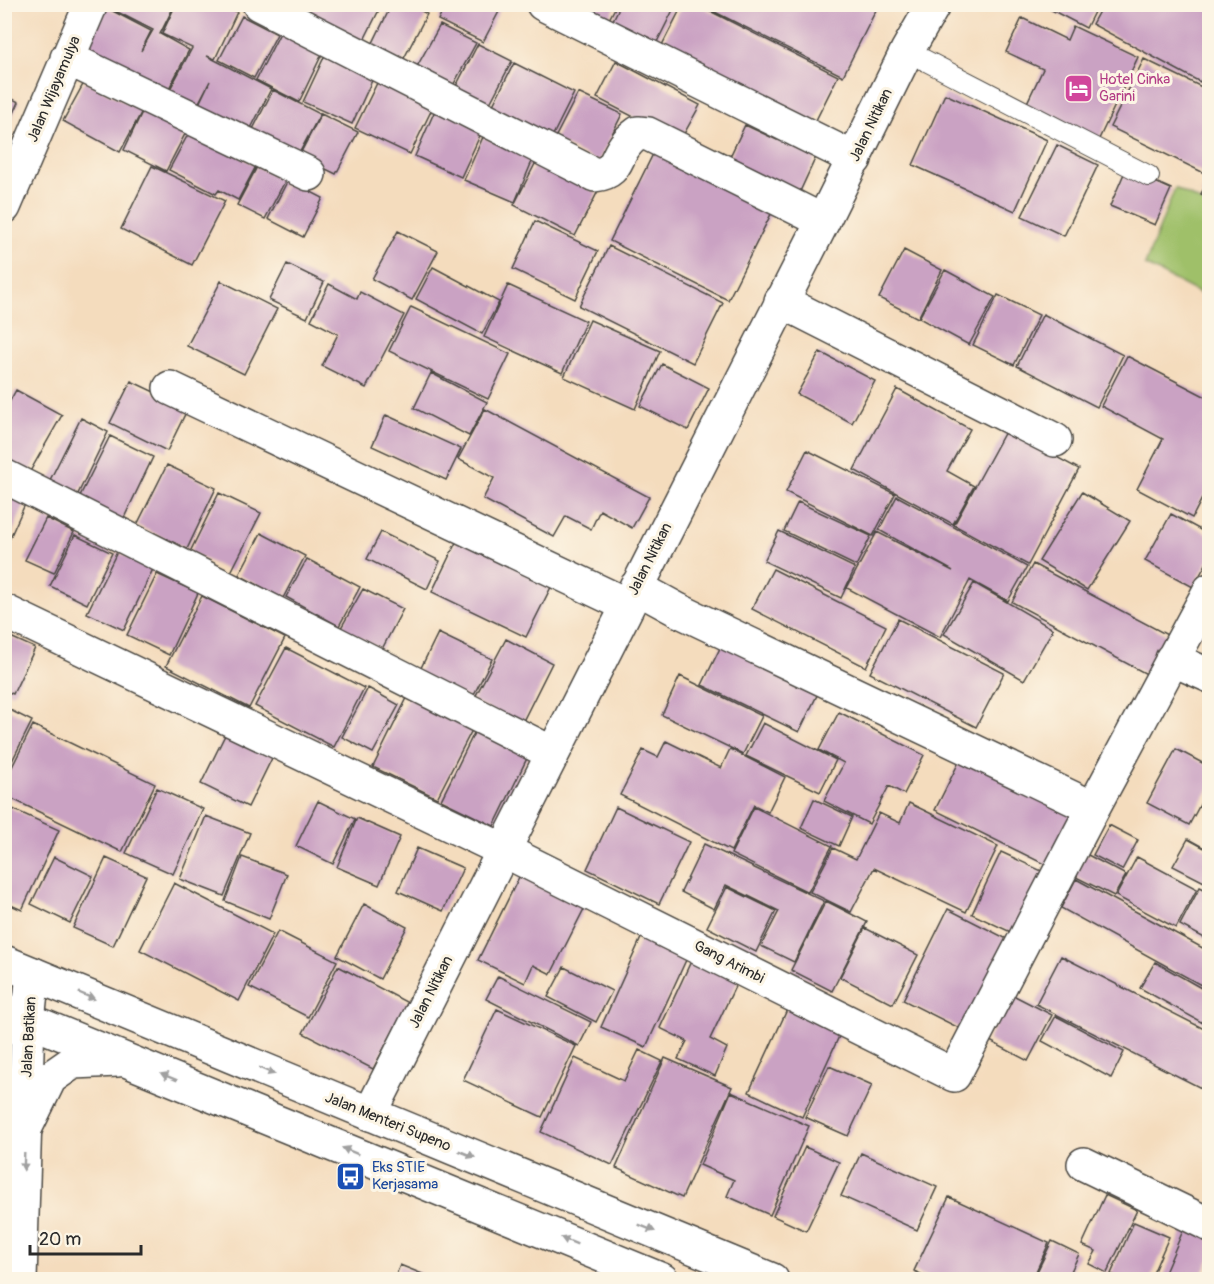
<svg xmlns="http://www.w3.org/2000/svg" width="1214" height="1284" font-family="Pangolin,sans-serif">
  <style>
    .green { fill: #9fc069; stroke: #65764a; stroke-width: 1.5 }
    .building { fill: #caa2c3 }
    .lines { fill: none; stroke-linecap: round; stroke-linejoin: round }
    .lane-casing { stroke: #494641; stroke-width: 22 }
    .street-casing { stroke: #494641; stroke-width: 36 }
    .secondary-casing { stroke: #494641; stroke-width: 36 }
    .primary-casing { stroke: #494641; stroke-width: 36 }
    .lane { stroke: #fff; stroke-width: 20 }
    .street { stroke: #fff; stroke-width: 33 }
    .secondary { stroke: #fff; stroke-width: 33 }
    .primary { stroke: #fff; stroke-width: 33 }
    .oneway { fill: #a0a0a0 }
    .labels { text-anchor: middle; dominant-baseline: central; stroke-width: 6; stroke-linejoin: round; paint-order: stroke }
    .hotel-label { font-size: 15px; fill: #b23c85; stroke: #fcf5e5; text-anchor: start }
    .street-label { font-size: 15px; fill: #2b2b2b; stroke: #fcf5e5 }
    .transit-label { font-size: 15px; fill: #164399; stroke: #fcf5e5; text-anchor: start }
  </style>
  <rect width="100%" height="100%" fill="#fcf5e5"/>
  <filter id="ink" filterUnits="userSpaceOnUse"><feTurbulence type="fractalNoise" baseFrequency=".0167" numOctaves="2"/><feDisplacementMap in="SourceGraphic" scale="12" xChannelSelector="R" yChannelSelector="G"/><feConvolveMatrix kernelMatrix="1 2 1 2 8 2 1 2 1" color-interpolation-filters="sRGB"/></filter>
  <filter id="wash" filterUnits="userSpaceOnUse"><feTurbulence type="fractalNoise" baseFrequency=".008" numOctaves="4" result="noise"/><feDisplacementMap in="SourceGraphic" scale="24" xChannelSelector="R" yChannelSelector="G"/><feGaussianBlur stdDeviation="1.35" result="paint"/><feColorMatrix in="noise" values="0 0 0 0 0 0 0 0 0 0 0 0 0 0 0 0 0 1.4 0 .05"/><feComposite in="paint" operator="in"/></filter>
  <g filter="url(#wash)">
    <rect width="100%" height="100%" fill="#f4dcbd"/>
    <!-- green -->
    <path class="green" d="M1175,188l34,18v92l-64,-33z"/>
    <g id="blocks">
      <!-- building -->
      <path class="building" d="M102,4h73l-15,30 29,16 -23,44 -84,-43 23,-44 46,24 -10,20 12,-21z
        M176,4h46l15,8 -22,47 -8,-3 64,33 -24,47 -51,-26 14,-29 -15,29 -28,-15 25,-47 -30,-14z
        M282,4h100l-21,42z
        M392,4h17l18,10 -26,50 -31,-15z
        M446,4h57l-20,38 -45,-22z
        M567,4h50l-11,21z
        M621,4h55l-22,44 -44,-22z
        M683,4h13l142,72 -26,52 -153,-77z
        M699,4h180l-36,72z
        M1040,4h58l-12,24z
        M1103,4h107v61l-10,17 -108,-58z
        M242,16l35,18 -23,44 -35,-18z
        M1022,18l45,22 6,-14 65,31 -40,84 -73,-34 18,-38 -37,-17z
        M440,25l36,18 -26,48 -36,-19z
        M280,33l42,21 -23,48 -43,-22z
        M478,44l34,17 -24,46 -34,-17z
        M326,53l48,23 -22,48 -49,-22z
        M1144,59l66,32v76l-4,7 -96,-47z
        M616,61l84,44 -20,36 -83,-43z
        M514,63l60,30 -23,46 -60,-30z
        M85,81l57,30 -22,41 -57,-31z
        M378,81l55,26 -23,47 -55,-26z
        M273,90l47,24 -25,47 -46,-24z
        M578,93l44,21 -24,48 -44,-22z
        M945,94l102,46 -32,71 -102,-46z
        M4,95l15,7 -15,33z
        M436,108l47,21 -22,48 -46,-21z
        M143,110l43,22 -20,39 -42,-21z
        M321,114l37,18 -22,42 -37,-18z
        M745,125l32,15 5,-10 38,18 -23,50 -71,-33z
        M192,127l64,39 -18,34 -19,-10 -3,4 -47,-24z
        M483,137l50,22 -18,43 -51,-22z
        M1057,145l41,20 -34,71 -42,-20z
        M655,150l119,58 -46,92 -118,-59z
        M536,162l61,31 -22,43 -61,-31z
        M152,166l73,35 -33,64 -71,-36z
        M257,167l28,14 -20,38 -28,-14z
        M1126,169l45,20 -16,36 -45,-19z
        M1210,177v21l-9,-4z
        M288,180l35,18 -20,39 -35,-18z
        M535,221l63,30 -23,48 -62,-30z
        M398,231l40,20 -26,49 -40,-21z
        M609,246l114,57 -30,60 -114,-57z
        M904,250l38,20 -24,48 -39,-20z
        M287,264l37,18 -17,36 -38,-18z
        M433,267l66,35 -17,32 -66,-35z
        M945,270l50,27 -26,48 -50,-27z
        M221,281l56,28 -33,65 -57,-28z
        M329,284l28,15 3,-7 44,23 -38,73 -44,-22 16,-32 -27,-14z
        M508,285l78,36 -24,52 -78,-36z
        M998,295l41,20 -25,50 -41,-20z
        M411,307l99,47 -22,45 -99,-48z
        M1043,314l80,41 -26,52 -80,-41z
        M590,320l70,31 -25,58 -71,-32z
        M820,352l55,29 -23,42 -55,-29z
        M1127,356l83,43v84l-18,35 -55,-29 26,-50 -62,-33z
        M662,364l47,24 -21,42 -48,-24z
        M431,373l56,29 -18,34 -55,-28z
        M131,381l57,27 -21,43 -57,-28z
        M897,389l73,40 -23,42 27,15 -21,38 -99,-54z
        M16,390l46,25 -34,60 -24,-13v-50z
        M485,409l164,88 -17,31 -32,-18 -9,19 -25,-13 -12,21 -71,-38 11,-21 -36,-19z
        M386,415l75,34 -15,31 -74,-34z
        M81,418l27,14 -33,68 -28,-14z
        M1006,430l73,39 -51,96 -74,-40z
        M110,436l43,21 -31,65 -44,-22z
        M807,450l88,44 -22,42 -87,-44z
        M167,465l49,23 -29,61 -50,-24z
        M1082,492l48,29 -43,69 -48,-29z
        M4,493l22,9 -22,49z
        M219,493l42,20 -30,59 -41,-20z
        M897,496l130,71 -19,34 -38,-21 -30,57 -93,-49 30,-56 76,39 -74,-41z
        M798,502l73,34 -15,30 -72,-35z
        M1171,514l39,21v22l-17,30 -48,-26z
        M46,518l28,14 -20,41 -29,-13z
        M779,531l76,37 -14,30 -77,-37z
        M381,532l59,29 -13,28 -60,-30z
        M261,533l44,23 -22,42 -44,-23z
        M460,534l95,45 -29,58 -94,-45z
        M75,535l37,18 -25,51 -37,-18z
        M117,552l36,17 -29,61 -37,-17z
        M307,559l53,28 -21,39 -53,-29z
        M1033,564l142,75 -21,39 -142,-76z
        M773,569l113,57 -20,41 -114,-58z
        M157,574l41,19 -29,62 -42,-20z
        M974,583l79,46 -29,51 -80,-46z
        M363,589l40,20 -21,40 -41,-21z
        M202,596l83,42 -36,70 -83,-42z
        M898,619l106,54 -28,54 -106,-54z
        M438,633l54,26 -21,41 -53,-26z
        M4,634l31,14 -22,46 -9,-4z
        M727,634l97,47 -25,51 -97,-47z
        M506,639l46,24 -31,62 -48,-24z
        M286,648l78,40 -30,59 -79,-41z
        M680,676l82,40 -19,38 -81,-39z
        M368,688l31,17 -26,48 -31,-16z
        M409,694l65,32 -37,72 -64,-31z
        M4,707l28,14 -28,56z
        M839,712l85,43 -20,39 -15,-8 -20,38 -45,-23 20,-38 -25,-13z
        M479,723l53,25 -38,78 -53,-26z
        M763,723l73,37 -16,32 -74,-36z
        M33,725l122,59 -33,68 -118,-57v-12z
        M227,731l47,23 -26,53 -47,-23z
        M666,741l55,27 9,-19 55,28 -17,35 -14,-7 -23,46 -111,-56 23,-45 15,7z
        M1176,749l34,18v19l-21,39 -42,-22z
        M963,754l114,57 -27,56 -115,-57z
        M157,788l46,21 -30,65 -47,-21z
        M814,799l38,18 -13,29 -38,-18z
        M318,801l37,18 -22,45 -37,-18z
        M909,803l89,43 -32,66 -92,-44 -23,44 -41,-20 23,-44 23,11 23,-46 21,10z
        M4,805l55,25 -37,80 -18,-8z
        M616,807l73,35 -30,62 -72,-35z
        M754,807l78,39 -24,46 -77,-38z
        M206,816l44,17 -26,63 -44,-17z
        M357,818l43,19 -21,48 -42,-18z
        M1109,825l29,15 -16,30 -29,-15z
        M1188,839l22,12v34l-37,-19z
        M704,844l120,57 -30,61 -33,-16 18,-35 -53,-26 -12,24 -33,-17z
        M417,848l46,20 -20,43 -45,-20z
        M1001,852l45,21 -29,62 -45,-21z
        M1086,854l40,21 -12,21 -40,-20z
        M54,857l39,19 -23,47 -39,-19z
        M242,857l45,17 -18,45 -44,-18z
        M1137,857l60,32 -21,39 -60,-32z
        M106,858l40,18 -33,70 -40,-18z
        M526,863l65,32 -40,79 -18,-9 -8,18 -47,-23z
        M1076,879l134,73v38l-149,-82z
        M174,883l99,51 -34,67 -99,-51z
        M727,887l49,24 -20,41 -49,-25z
        M1200,887l10,5v49l-30,-16z
        M826,901l41,21 -35,69 -41,-21z
        M364,904l43,23 -27,52 -43,-23z
        M948,909l67,34 -46,90 -66,-33z
        M646,927l46,20 -46,100 -45,-20z
        M865,928l53,27 -25,49 -53,-27z
        M278,931l59,30 -29,56 -59,-30z
        M1061,956l149,76v39l-9,17 -165,-84z
        M693,957l46,21 -29,61 17,9 -12,28 -37,-17 9,-18 -27,-13z
        M1155,962l55,31v34l-70,-39z
        M338,966l70,37 -35,66 -70,-36z
        M564,967l48,24 -16,31 -48,-25z
        M498,976l93,46 -12,24 -93,-47z
        M1011,994l41,21 -24,46 -40,-21z
        M793,997l53,24 -44,96 -53,-25z
        M497,1009l79,37 -34,71 -79,-37z
        M1056,1016l68,36 -13,26 -69,-37z
        M639,1050l23,11 -50,104 -71,-33 34,-74 49,23z
        M665,1058l67,29 -50,111 -66,-30z
        M829,1066l43,19 -24,51 -43,-19z
        M731,1092l78,34 -39,89 -43,-19 7,-16 -34,-15z
        M805,1147l34,15 -33,69 -33,-15z
        M861,1153l76,34 -20,43 -76,-34z
        M1105,1195l32,15 -30,63 -18,-9 7,-13 -14,-6z
        M949,1197l100,46 -17,37h-98l-20,-9z
        M1134,1222l35,15 -19,43h-26l-13,-6z
        M1185,1226l25,11v21l-10,22h-25l-11,-5z
        M1052,1241l27,13 -12,26h-34z
        M400,1265l35,14v1h-41z
        M1072,1271l19,9h-23z"/>
    </g>
  </g>
  <g filter="url(#ink)">
    <use href="#blocks" fill-opacity="0" stroke="#494641" stroke-width="1.5"/>
    <g class="lines">
      <defs>
        <path id="lane" d="M907,51l242,125"/>
        <path id="street" d="M259,4l336,171c24,-3 19,-17 32,-32 3,-4 7,-7 11,-10l10,1 175,87
          M543,4l312,155
          M67,58l242,116
          M4,207l87,-203
          M781,301l274,139
          M170,388l457,217
          M4,476l548,277
          M636,587l42,23 415,198
          M4,611l499,239 451,225 139,-267 117,-218
          M1172,659l38,17
          M1084,1164l126,61"/>
        <path id="secondary" d="M370,1114l453,-893 84,-170 27,-47
          M20,1280l8,-260 5,-46"/>
        <path id="primary" d="M4,962l768,318
          M4,1010l658,270
          M25,1129l25,-51 23,-16 45,-2"/>
      </defs>
      <!-- lane casing -->
      <use href="#lane" class="lane-casing"/>
      <!-- street casing -->
      <use href="#street" class="street-casing"/>
      <!-- secondary casing -->
      <use href="#secondary" class="secondary-casing"/>
      <!-- primary casing -->
      <use href="#primary" class="primary-casing"/>
      <!-- lane -->
      <use href="#lane" class="lane"/>
      <!-- street -->
      <use href="#street" class="street"/>
      <!-- secondary -->
      <use href="#secondary" class="secondary"/>
      <!-- primary -->
      <use href="#primary" class="primary"/>
    </g>
    <!-- one-way arrows -->
    <defs><path id="oneway-solid" d="M-6-.8H1V-3.2L6.5 0L1 3.2V.8H-6Z" transform="scale(1.5)"/></defs>
    <g class="oneway">
      <use href="#oneway-solid" transform="translate(87 996) rotate(23)"/>
      <use href="#oneway-solid" transform="translate(267 1071) rotate(23)"/>
      <use href="#oneway-solid" transform="translate(169 1077) rotate(-158)"/>
      <use href="#oneway-solid" transform="translate(350 1151) rotate(-158)"/>
      <use href="#oneway-solid" transform="translate(467 1154) rotate(22)"/>
      <use href="#oneway-solid" transform="translate(24 1162) rotate(92)"/>
      <use href="#oneway-solid" transform="translate(647 1228) rotate(22)"/>
      <use href="#oneway-solid" transform="translate(569 1241) rotate(-158)"/>
    </g>
  </g>
  <!-- icons -->
  <defs>
    <symbol id="hotel-square" viewBox="-11 -11 22 22"><rect x="-9" y="-9" width="18" height="18" rx="4" fill="#d1479c" stroke="#fcf5e5"/><path d="M-6-4.5h1.5V1H6V5H4.5V3h-9V5H-6ZM-4 0a1.8 1.8 0 1 1 3.6 0ZM.5 0V-2.5h3Q6-2.5 6 0Z" fill="#fff"/></symbol>
    <symbol id="bus-square" viewBox="-11 -11 22 22"><rect x="-9" y="-9" width="18" height="18" rx="4" fill="#1a4fb4" stroke="#fcf5e5"/><path d="M-5-6H5V4H4V6H2V4H-2V6H-4V4H-5ZM-3.5-4V0h7V-4ZM-3.5 1.2v1.5H-2V1.2ZM2 1.2v1.5H3.5V1.2Z" fill="#fff"/></symbol>
  </defs>
  <g fill-rule="evenodd">
    <use href="#hotel-square" x="1062" y="72" width="33" height="33"/>
    <use href="#bus-square" x="334" y="1160" width="33" height="33"/>
  </g>
  <g class="labels">
    <!-- hotel labels -->
    <g class="hotel-label">
      <text x="1099" y="79">Hotel Cinka<tspan x="1099" dy="17">Garini</tspan></text>
    </g>
    <!-- street labels -->
    <g class="street-label">
      <text transform="translate(54 89) rotate(-67)">Jalan Wijayamulya</text>
      <text transform="translate(871 125) rotate(-64)">Jalan Nitikan</text>
      <text transform="translate(650 559) rotate(-63)">Jalan Nitikan</text>
      <text transform="translate(729 962) rotate(27)">Gang Arimbi</text>
      <text transform="translate(431 992) rotate(-63)">Jalan Nitikan</text>
      <text transform="translate(29 1037) rotate(-87)">Jalan Batikan</text>
      <text transform="translate(388 1122) rotate(22)">Jalan Menteri Supeno</text>
    </g>
    <!-- transit labels -->
    <g class="transit-label">
      <text x="372" y="1167">Eks STIE<tspan x="372" dy="17">Kerjasama</tspan></text>
    </g>
  </g>
  <!-- margin -->
  <rect width="1214" height="1284" fill="none" stroke="#fcf5e5" stroke-width="24"/>
  <!-- scale -->
  <path d="M30 1245v9h111v-9" fill="none" stroke="#2b2b2b" stroke-width="3"/>
  <text x="39" y="1245" font-size="18" fill="#2b2b2b" stroke="#fcf5e5" stroke-width="4.5" paint-order="stroke">20 m</text>
</svg>
